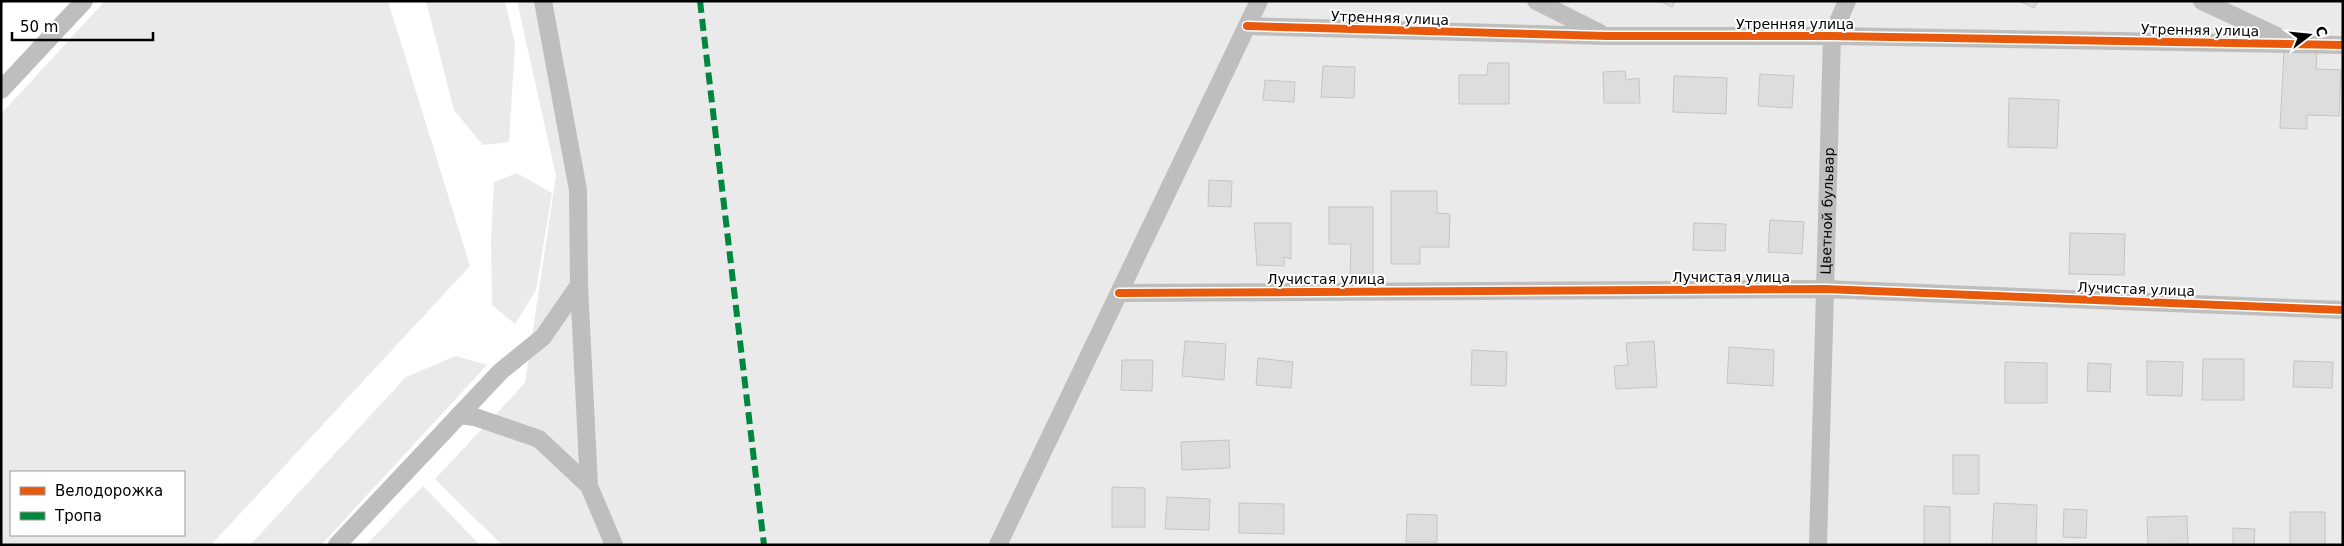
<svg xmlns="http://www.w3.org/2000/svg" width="2344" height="546" font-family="'DejaVu Sans',sans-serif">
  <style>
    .green { fill: #eaeaea; fill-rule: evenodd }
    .building { fill: #ddd; stroke: #c5c5c5 }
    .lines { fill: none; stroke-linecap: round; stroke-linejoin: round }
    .street { stroke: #bebebe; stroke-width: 18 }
    .quiet { stroke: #00873e; stroke-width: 6; stroke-dasharray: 12 6; stroke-linecap: butt }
    .cycleway-casing { stroke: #fff; stroke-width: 11 }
    .cycleway { stroke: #e8590c; stroke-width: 8 }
    .labels { text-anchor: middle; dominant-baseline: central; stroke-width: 4; stroke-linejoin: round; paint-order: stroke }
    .street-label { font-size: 14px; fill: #000; stroke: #fff }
  </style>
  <rect width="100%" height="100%" fill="#fff"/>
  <!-- green -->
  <path class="green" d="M105,1h283l82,265 -259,279h-210v-431zM184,472v63h-173v-63z
    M426,1h79l10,43 -6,98 -26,3 -29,-35z
    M517,1h1826v544h-1841l-67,-66 90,-96 31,-207z
    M517,173l35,20 -16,97 -21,34 -23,-19 -1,-64 3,-59z
    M456,356l31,9 -166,180h-71l156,-168z
    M423,486l57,59h-114z"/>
  <!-- building -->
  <path class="building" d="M1660,1h15l-3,6z
    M2019,1h19l-4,7z
    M2284,51l33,1 -1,17 25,1 -2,46 -32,-1v14l-27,-1z
    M1488,63h21v41h-50v-29h28z
    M1323,66l32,1 -1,31 -33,-1z
    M1625,71l1,9 13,-2 1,25h-36l-1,-31z
    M1760,74l34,2 -2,32 -34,-2z
    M1674,76l53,2 -1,36 -53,-2z
    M1265,80l30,2 -1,20 -31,-2z
    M2009,98l50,2 -2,48 -49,-1z
    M1209,180l23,1 -1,26 -23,-1z
    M1391,191h46v22l13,1 -1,33h-29v17h-29z
    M1329,207h44v68h-23l1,-31h-22z
    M1770,220l34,2 -2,32 -34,-2z
    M1254,223h37v36l-7,-2v9l-27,-1z
    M1694,223l32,1 -1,27 -32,-1z
    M2070,233l55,1 -1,41 -55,-1z
    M1185,341l41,3 -2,36 -42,-4z
    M1654,341l3,46 -41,2 -2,-23 14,-1 -2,-22z
    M1729,347l45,3 -1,36 -46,-3z
    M1472,350l35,2 -1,34 -35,-1z
    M1258,358l35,4 -2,26 -35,-3z
    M2203,359h41v41h-42z
    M1122,360h31l-1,31 -31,-1z
    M2147,361l36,1 -1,34 -35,-1z
    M2294,361l39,1 -1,26 -39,-1z
    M2005,362l42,1v40h-42z
    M2088,363l23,1 -1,28 -23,-1z
    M1229,440l1,28 -48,2 -1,-28z
    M1953,455h26v39h-26z
    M1112,487l33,1v39h-33z
    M1167,497l43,2 -1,31 -44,-1z
    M1239,503l45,1v30l-45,-1z
    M1994,503l43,2 -1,40h-44z
    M1924,506l26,1v38h-26z
    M2064,509l23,1 -1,28 -23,-1z
    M2290,512h35v33h-35z
    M1407,514l30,1v27h-31z
    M2187,516l1,28 -40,1 -1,-28z
    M2233,528l22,1 -1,16h-21z"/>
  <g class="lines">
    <!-- street -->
    <g class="street">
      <path d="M1536,1l64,32"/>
      <path d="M2202,1l88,41"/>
      <path d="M1247,26l360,10h225l511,9"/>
      <path d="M1,90l83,-89"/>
      <path d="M579,285l10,201 25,59"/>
      <path d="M1119,293l706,-4 518,21"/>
      <path d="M459,415l16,2 64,22 50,47"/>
      <path d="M337,545l164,-174 42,-34 36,-52 -1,-95 -35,-189"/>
      <path d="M998,545l261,-544"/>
      <path id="s1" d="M1818,545l14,-509 15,-35"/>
    </g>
    <!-- quiet -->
    <path class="quiet" d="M700,1l64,544"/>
    <defs>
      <path id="cycleway" d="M1247,26l360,10h225l511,9
        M1119,293l706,-4 518,21"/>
    </defs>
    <!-- cycleway casing -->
    <use href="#cycleway" class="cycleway-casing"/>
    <!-- cycleway -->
    <use href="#cycleway" class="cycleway"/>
  </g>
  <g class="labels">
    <!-- street labels -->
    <g class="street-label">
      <text transform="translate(1390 18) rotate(2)">Утренняя улица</text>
      <text x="1795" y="24">Утренняя улица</text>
      <text transform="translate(2200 30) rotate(1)">Утренняя улица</text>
      <text stroke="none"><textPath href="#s1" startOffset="334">Цветной бульвар</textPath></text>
      <text x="1731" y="277">Лучистая улица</text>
      <text x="1326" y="279">Лучистая улица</text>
      <text transform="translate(2136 289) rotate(2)">Лучистая улица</text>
    </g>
  </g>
  <!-- border -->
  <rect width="2344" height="546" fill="none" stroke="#000000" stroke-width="5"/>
  <!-- legend -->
  <rect x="10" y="471" width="175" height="65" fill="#ffffff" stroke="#999999"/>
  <rect x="20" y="487" width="25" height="8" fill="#e8590c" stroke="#999999"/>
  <text x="55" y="496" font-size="15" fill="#000000">Велодорожка</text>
  <rect x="20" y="512" width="25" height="8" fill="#00873e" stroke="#999999"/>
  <text x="55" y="521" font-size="15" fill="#000000">Тропа</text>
  <!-- north arrow -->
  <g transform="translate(2309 35) rotate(74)" stroke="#ffffff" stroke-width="4" paint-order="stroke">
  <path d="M0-4L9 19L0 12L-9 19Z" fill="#000000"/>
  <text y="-8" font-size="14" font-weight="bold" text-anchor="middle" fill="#000000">С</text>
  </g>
  <!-- scale -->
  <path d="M12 32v8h141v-8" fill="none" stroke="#000000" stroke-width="2.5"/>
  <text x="20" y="32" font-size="15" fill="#000000" stroke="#ffffff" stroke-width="4" paint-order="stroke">50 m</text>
</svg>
